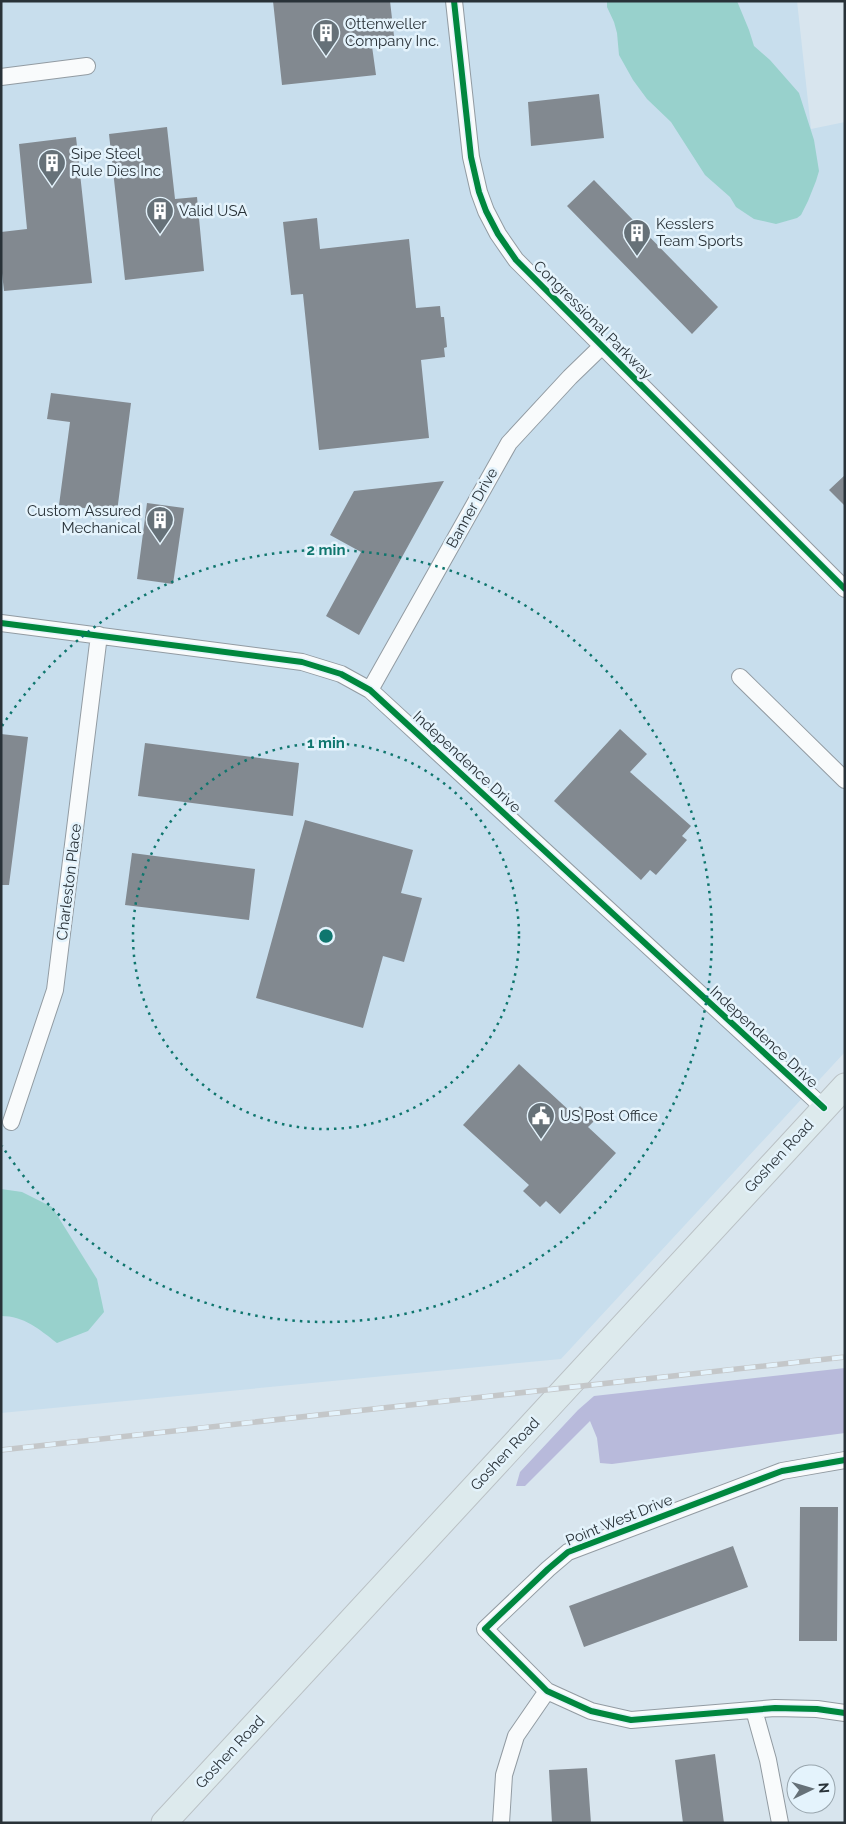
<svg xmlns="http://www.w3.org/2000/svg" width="846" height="1824" font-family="Raleway,sans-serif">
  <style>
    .built { fill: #c8deed }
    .forest { fill: #b8badb }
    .water { fill: #98d1cc }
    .building { fill: #828990 }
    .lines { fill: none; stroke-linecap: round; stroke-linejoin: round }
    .minor-casing { stroke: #929ba2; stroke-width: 18 }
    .primary-casing { stroke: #bac1c5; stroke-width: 27 }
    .minor { stroke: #f9fbfc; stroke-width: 16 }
    .primary { stroke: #ddeaed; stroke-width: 25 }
    .rail-casing { stroke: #c4c7c9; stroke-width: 5.5 }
    .rail { stroke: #e4f3fc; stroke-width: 4; stroke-dasharray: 11; stroke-linecap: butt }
    .cycleway-casing { stroke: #e4f3fc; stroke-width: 9 }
    .cycleway { stroke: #00873e; stroke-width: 6 }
    .ring { fill: none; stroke: #0f766e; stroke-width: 2.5; stroke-dasharray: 2.5 5 }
    .labels { text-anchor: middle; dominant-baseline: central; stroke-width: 5; stroke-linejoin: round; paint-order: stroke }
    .poi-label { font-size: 15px; fill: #293238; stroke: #e4f3fc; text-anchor: start }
    .street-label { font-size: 15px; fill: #293238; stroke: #e4f3fc }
    .centre { fill: #0f766e; stroke: #e4f3fc; stroke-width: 2.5 }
    .ring-label { font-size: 15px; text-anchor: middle; font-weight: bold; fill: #0f766e; stroke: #e4f3fc; stroke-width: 5; stroke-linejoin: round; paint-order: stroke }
  </style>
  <rect width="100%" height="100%" fill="#d8e5ee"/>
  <!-- built -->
  <path class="built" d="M1,1h796l14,128 34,-7v930l-284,307 -560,54z"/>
  <!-- forest -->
  <path class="forest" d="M845,1368v65l-233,31 -12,-1 -3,-25 -7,-17 -65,65h-9l4,-14 58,-62 16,-14z"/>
  <!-- water -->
  <path class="water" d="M607,1h130l12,29 5,16 16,14 29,33 15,47 5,31 -3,10 -8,20 -7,14 -4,3 -21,6 -22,-5 -18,-12 -6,-10 -25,-22 -34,-53 -24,-23 -14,-19 -14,-25 -2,-22 -3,-11 -7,-15z
    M1,1189l21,3 30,15 45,72 7,33 -16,19 -31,12c-18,-14 -33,-27 -56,-27z"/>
  <!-- building -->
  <path class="building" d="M273,1h117l4,35 -23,3 5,36 -94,10z
    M599,94l5,44 -73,8 -3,-44z
    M167,127l8,72 22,-2 7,74 -79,9 -16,-146z
    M76,137l16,146 -88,8 -3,-27v-32l26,-3 -8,-85z
    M594,180l124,127 -26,27 -125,-128z
    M317,218l3,31 89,-10 7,69 24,-2 1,11h3l3,30 -3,1 1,9 -24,3 8,78 -110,12 -16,-156 -12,1 -8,-73z
    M51,393l80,10 -14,109 -58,-7 11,-83 -23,-3z
    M845,475v31l-16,-16z
    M444,481l-85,154 -33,-19 35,-64 -31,-17 24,-44z
    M147,503l37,5 -11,76 -36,-5z
    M620,729l27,25 -17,18 61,54 -9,10 5,4 -31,35 -6,-5 -9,10 -87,-79z
    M1,734l27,3 -19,148h-8z
    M145,743l154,20 -6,53 -155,-20z
    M305,820l108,30 -12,43 21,5 -18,64 -21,-6 -20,72 -107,-30z
    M132,853l123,16 -6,51 -124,-15z
    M519,1064l54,50 7,-8 8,8 7,6 -7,7 28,26 -56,61 -14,-13 -6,6 -17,-16 6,-6 -66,-60z
    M800,1507h38l-1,134h-38z
    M733,1546l15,41 -164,60 -15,-41z
    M715,1754l9,69h-41l-8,-63z
    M587,1768l4,55h-39l-3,-53z"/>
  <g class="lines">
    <defs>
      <path id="minor" d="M454,1l17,156 8,35 7,19 12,23 18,26 329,329
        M1,77l86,-11
        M1,623l301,39 39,12 29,16 454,418
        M740,677l105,103
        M370,690l139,-247 61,-66 32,-31
        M11,1122l44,-132 44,-355
        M845,1460l-63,11 -214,81 -20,17 -63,60 62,62 44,20 40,9 144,-12 42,1 28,4
        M754,1710l14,50 12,63
        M501,1823l3,-48 12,-39 31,-45"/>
      <path id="primary" d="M164,1823l681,-737"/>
    </defs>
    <!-- minor casing -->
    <use href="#minor" class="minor-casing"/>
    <!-- primary casing -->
    <use href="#primary" class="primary-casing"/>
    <!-- minor -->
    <use href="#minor" class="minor"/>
    <!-- primary -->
    <use href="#primary" class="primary"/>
    <defs>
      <path id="rail" d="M1,1450l844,-93"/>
    </defs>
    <!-- rail casing -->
    <use href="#rail" class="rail-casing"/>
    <!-- rail -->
    <use href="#rail" class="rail"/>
    <defs>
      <path id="cycleway" d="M454,1l17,156 8,35 7,19 12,23 18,26 329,329
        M1,623l301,39 39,12 29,16 454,418
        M845,1460l-63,11 -214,81 -20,17 -63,60 62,62 44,20 40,9 144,-12 42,1 28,4"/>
    </defs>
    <!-- cycleway casing -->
    <use href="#cycleway" class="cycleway-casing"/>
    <!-- cycleway -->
    <use href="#cycleway" class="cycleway"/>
  </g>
  <!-- distance rings -->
  <g class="ring">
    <circle cx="326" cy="936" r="193"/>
    <path d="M2 726A386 386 0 1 1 2 1146"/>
  </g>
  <!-- icons -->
  <defs>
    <symbol id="building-pin" viewBox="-11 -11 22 30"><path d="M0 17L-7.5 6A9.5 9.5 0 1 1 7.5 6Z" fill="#667178" stroke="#e4f3fc"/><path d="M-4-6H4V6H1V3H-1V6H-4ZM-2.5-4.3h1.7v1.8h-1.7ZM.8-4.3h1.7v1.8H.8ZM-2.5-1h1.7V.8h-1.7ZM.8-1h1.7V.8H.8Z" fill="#fff"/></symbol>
    <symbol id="civic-pin" viewBox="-11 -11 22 30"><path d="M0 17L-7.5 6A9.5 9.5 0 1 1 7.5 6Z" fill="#667178" stroke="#e4f3fc"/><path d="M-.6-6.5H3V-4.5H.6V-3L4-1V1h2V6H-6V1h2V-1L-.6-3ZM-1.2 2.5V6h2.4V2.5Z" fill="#fff"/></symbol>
  </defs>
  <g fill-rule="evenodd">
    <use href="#building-pin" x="310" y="17" width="32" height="43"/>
    <use href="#building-pin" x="36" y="147" width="32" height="43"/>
    <use href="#building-pin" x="144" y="195" width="32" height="43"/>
    <use href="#building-pin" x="621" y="217" width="32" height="43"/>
    <use href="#building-pin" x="144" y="504" width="32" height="43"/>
    <use href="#civic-pin" x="525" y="1100" width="32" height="43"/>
  </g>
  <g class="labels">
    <!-- poi labels -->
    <g class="poi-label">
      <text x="345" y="24">Ottenweller<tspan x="345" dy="17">Company Inc.</tspan></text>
      <text x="71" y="154">Sipe Steel<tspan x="71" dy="17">Rule Dies Inc</tspan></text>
      <text x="179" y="211">Valid USA</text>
      <text x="656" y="224">Kesslers<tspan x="656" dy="17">Team Sports</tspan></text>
      <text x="141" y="511" text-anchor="end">Custom Assured<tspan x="141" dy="17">Mechanical</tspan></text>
      <text x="560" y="1116">US Post Office</text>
    </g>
    <!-- street labels -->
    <g class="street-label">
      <text transform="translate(593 320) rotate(45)">Congressional Parkway</text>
      <text transform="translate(472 508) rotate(-61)">Banner Drive</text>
      <text transform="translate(467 762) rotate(43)">Independence Drive</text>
      <text transform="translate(69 882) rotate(-83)">Charleston Place</text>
      <text transform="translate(764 1037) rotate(43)">Independence Drive</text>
      <text transform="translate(779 1156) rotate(-47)">Goshen Road</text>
      <text transform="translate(505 1454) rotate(-47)">Goshen Road</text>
      <text transform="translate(619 1520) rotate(-22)">Point West Drive</text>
      <text transform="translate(230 1752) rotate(-47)">Goshen Road</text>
    </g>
  </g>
  <circle cx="326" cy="936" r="8" class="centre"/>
  <g class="ring-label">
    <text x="326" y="555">2 min</text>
    <text x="326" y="748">1 min</text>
  </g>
  <!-- border -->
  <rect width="846" height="1824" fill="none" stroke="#293238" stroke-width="5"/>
  <!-- north arrow -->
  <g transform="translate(811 1789) rotate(85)"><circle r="24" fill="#e4f3fc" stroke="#99a6ae"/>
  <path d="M0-4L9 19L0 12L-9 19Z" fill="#667178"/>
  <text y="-8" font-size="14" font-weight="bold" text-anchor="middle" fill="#293238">N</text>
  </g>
</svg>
